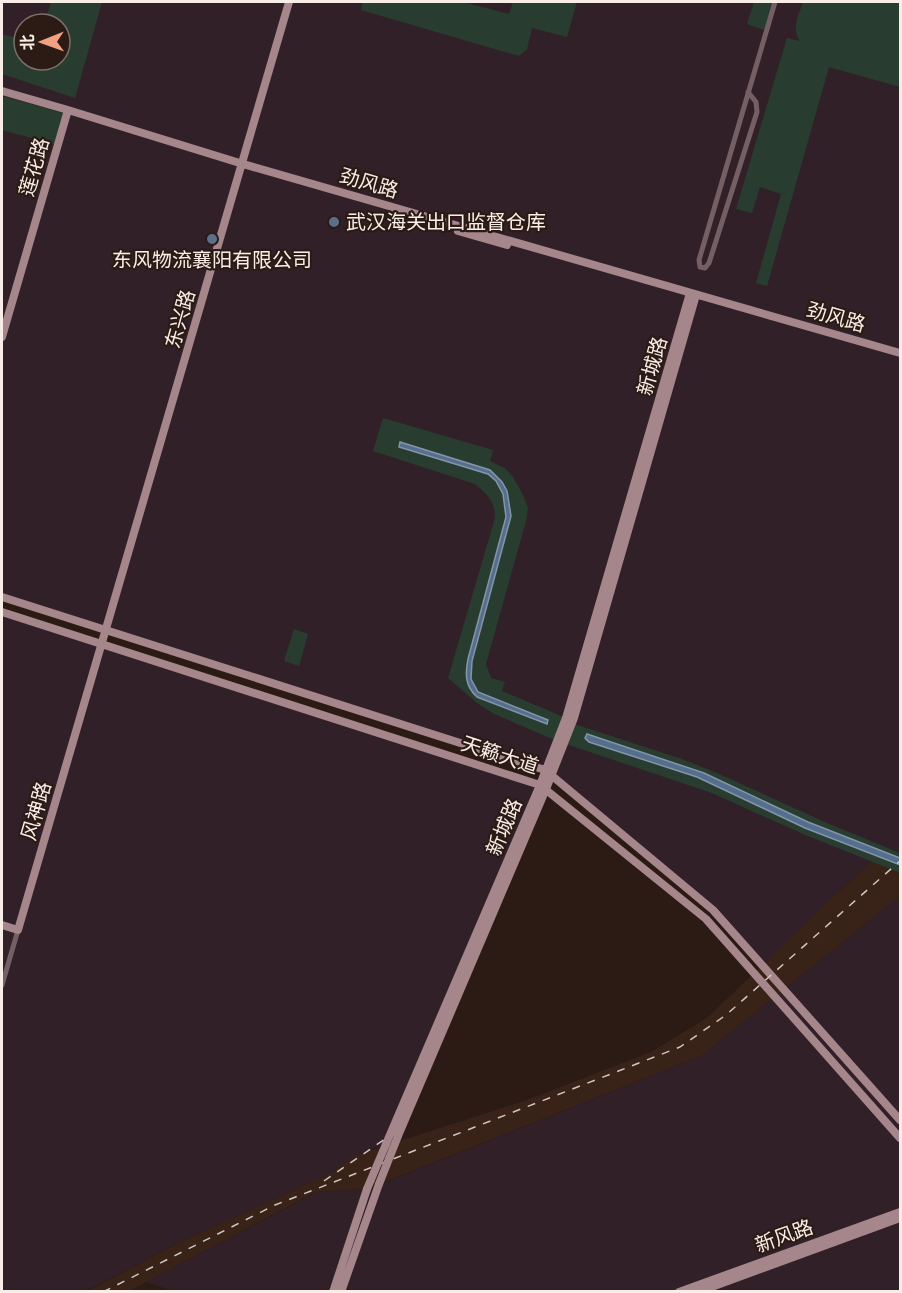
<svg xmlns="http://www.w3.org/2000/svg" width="902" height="1293" font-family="'PT Sans','Noto Sans SC',sans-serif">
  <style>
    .industrial { fill: #322029; fill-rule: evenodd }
    .built { fill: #392319 }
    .green { fill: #283d30 }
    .water { fill: #546e8d; stroke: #8694a8; stroke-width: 1.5 }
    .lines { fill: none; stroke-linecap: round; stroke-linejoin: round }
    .street { stroke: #746064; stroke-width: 5 }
    .secondary { stroke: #a5868b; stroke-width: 8 }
    .rail { stroke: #d2c5c0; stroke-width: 1.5; stroke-dasharray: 8 8; stroke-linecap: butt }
    .secondary-bridge { stroke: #a5868b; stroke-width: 8 }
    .service-dot { fill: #5c6f8a; stroke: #2b1b14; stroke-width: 2 }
    .labels { text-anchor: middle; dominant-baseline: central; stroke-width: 4.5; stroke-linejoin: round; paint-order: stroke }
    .street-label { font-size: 20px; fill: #f9ede8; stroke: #2b1b14 }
    .poi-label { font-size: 20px; fill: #f9ede8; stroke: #2b1b14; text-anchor: start }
  </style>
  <rect width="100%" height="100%" fill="#2b1b14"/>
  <!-- industrial -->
  <path class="industrial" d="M2,2h898v851l-15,-6 -111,108 -12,9 -49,-54 -168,-140 -543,-173zM24,24h36v36h-36z
    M2,612l538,173 -154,359 -33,12 -20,16 -155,71 -92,48h-84z
    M900,896v395l-724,1 -30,-10 171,-90 51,-3 333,-133z"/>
  <!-- built -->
  <path class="built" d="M871,861l29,12v23l-199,160 -334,133 -51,3 -187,99 -43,1 92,-49 155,-71 20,-16 174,-56 124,-48 56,-34z"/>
  <!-- green -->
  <path class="green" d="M51,2h51l-27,96 -73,-24v-40l22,6v20h36v-36h-16z
    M363,2h100l46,12 4,-12h64l-10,35 -35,-9 -5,21 -8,7 -158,-46z
    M754,2h21l-8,29 -20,-7z
    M803,2h97v85l-71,-20 -62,219 -11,-3 25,-89 -21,-7 -8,26 -16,-4 51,-171 13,3c-9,-12 -1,-27 3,-39z
    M2,96l64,18 -9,31 -55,-15z
    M383,418l110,32 -3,11 16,8 7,8 10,18 5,13 -2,13 -40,143 5,14 14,4 -3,9 64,27 -1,3 117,38 35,14 110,50 73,30v20l-97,-39 -91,-41 -155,-52 -63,-27 -17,-11 -29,-25 47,-160c0,-17 -8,-24 -20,-34l-102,-33z
    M294,629l14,5 -9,32 -15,-5z"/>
  <!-- water -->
  <path class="water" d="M400,442l90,28 12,12 5,9 4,25 -39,145 -1,18 7,13 70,28 -1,4 -70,-27c-12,-11 -12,-23 -9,-38l38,-142 -3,-23 -7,-13 -8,-7 -89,-27z
    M587,734l117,39 104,49 92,36v7l-95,-37 -108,-51 -108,-35 -4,-4z"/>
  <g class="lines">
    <!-- street -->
    <path class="street" d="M748,92l8,10 1,10 -48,151 -4,5 -5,-1 -1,-7 76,-258
      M2,985l16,-55"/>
    <!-- secondary -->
    <path class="secondary" d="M2,91l66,19 175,54 657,189
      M458,231l49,14
      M2,337l66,-227
      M2,597l543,173 168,140 187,210
      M2,612l538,173 166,134 194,219
      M2,925l16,5 271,-928
      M398,1136l148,-347 28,-71 122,-423
      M386,1144l154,-359 26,-67 124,-425
      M333,1292l34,-103
      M341,1292l38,-108
      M679,1292l221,-80
      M698,1292l202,-74"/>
    <!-- rail -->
    <path class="rail" d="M324,1181l64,-44
      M103,1292l172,-87 405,-158 46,-32 174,-154"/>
    <!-- secondary-bridge -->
    <path class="secondary-bridge" d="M379,1184l19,-48
      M367,1189l19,-45"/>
  </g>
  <!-- markers -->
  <g class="service-dot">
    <circle cx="334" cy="222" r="6"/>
    <circle cx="212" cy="239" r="6"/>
  </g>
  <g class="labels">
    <!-- street labels -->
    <g class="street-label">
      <text transform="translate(34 167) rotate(-74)">莲花路</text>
      <text transform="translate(369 183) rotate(16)">劲风路</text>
      <text transform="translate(836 317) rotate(16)">劲风路</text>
      <text transform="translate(180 319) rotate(-74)">东兴路</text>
      <text transform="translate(652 366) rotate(-74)">新城路</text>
      <text transform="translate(500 755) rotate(18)">天籁大道</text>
      <text transform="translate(36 811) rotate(-74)">风神路</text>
      <text transform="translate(504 827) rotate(-67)">新城路</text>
      <text transform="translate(784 1236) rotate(-20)">新风路</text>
    </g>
    <!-- poi labels -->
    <g class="poi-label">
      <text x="346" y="222">武汉海关出口监督仓库</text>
      <text x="212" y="260" text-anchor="middle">东风物流襄阳有限公司</text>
    </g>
  </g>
  <!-- border -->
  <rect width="902" height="1293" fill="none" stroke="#f9ede8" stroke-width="6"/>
  <!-- north arrow -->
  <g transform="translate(42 42) rotate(269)"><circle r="28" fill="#2b1b14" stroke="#7d6f69" stroke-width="1.5"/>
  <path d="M0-4.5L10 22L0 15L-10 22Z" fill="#f39f84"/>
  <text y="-9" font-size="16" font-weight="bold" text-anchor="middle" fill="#f9ede8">北</text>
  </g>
</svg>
